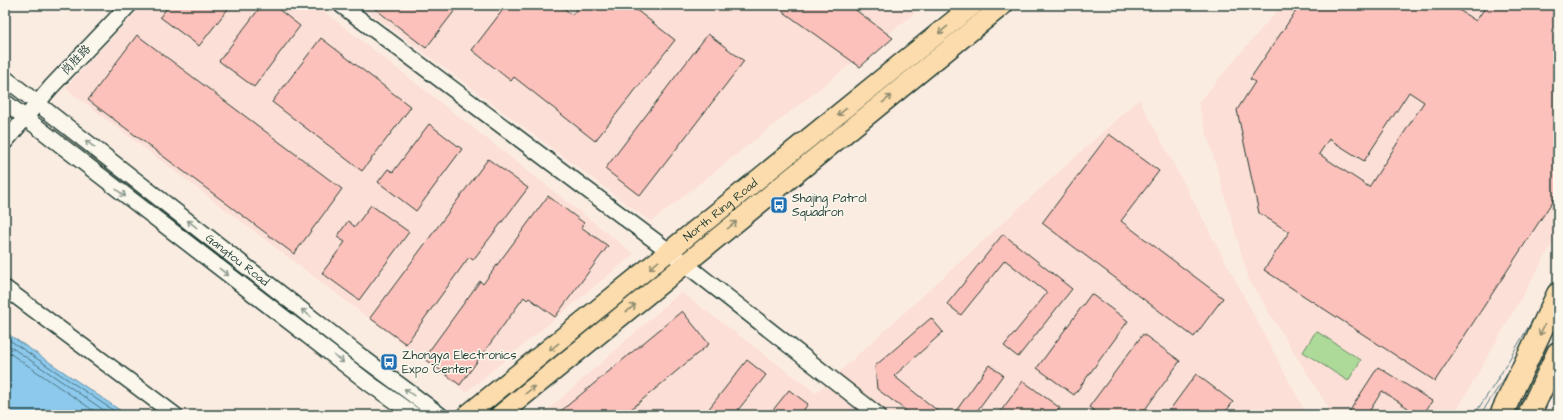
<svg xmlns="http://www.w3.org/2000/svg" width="1563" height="420" font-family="'Architects Daughter','LXGW WenKai TC',sans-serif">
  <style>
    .built { fill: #fcdfd6 }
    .green { fill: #adda99; stroke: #668c66 }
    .water { fill: #8dc9ed; stroke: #6191a3 }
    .pier { fill: #fbece2 }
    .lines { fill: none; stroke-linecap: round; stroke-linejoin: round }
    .shore { stroke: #4b757e; stroke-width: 1 }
    .building { fill: #fdc1bb; stroke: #1f3d34; fill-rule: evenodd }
    .minor-casing { stroke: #1f3d34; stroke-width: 18 }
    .major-casing { stroke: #1f3d34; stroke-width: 22 }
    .highway-casing { stroke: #1f3d34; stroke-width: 25 }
    .minor { stroke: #fbf7ec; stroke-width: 15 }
    .major { stroke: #fcdcac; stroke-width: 19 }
    .highway { stroke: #fcdcac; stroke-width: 22 }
    .oneway { stroke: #8e8c70 }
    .oneway2 { stroke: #8d9a90 }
    .labels { text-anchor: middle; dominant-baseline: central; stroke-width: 3; stroke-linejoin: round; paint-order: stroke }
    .street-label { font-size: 12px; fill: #1f3d34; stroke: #fbf7ec }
    .poi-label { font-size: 12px; fill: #1f3d34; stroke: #fbf7ec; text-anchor: start }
  </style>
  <rect width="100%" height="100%" fill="#fbece2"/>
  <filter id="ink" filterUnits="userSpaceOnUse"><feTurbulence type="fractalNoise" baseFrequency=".025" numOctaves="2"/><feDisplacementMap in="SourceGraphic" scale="8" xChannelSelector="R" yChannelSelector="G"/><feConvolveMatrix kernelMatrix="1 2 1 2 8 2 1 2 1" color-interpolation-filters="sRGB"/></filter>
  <g filter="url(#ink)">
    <!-- built -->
    <path class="built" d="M143,5h173l318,249 -168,138 -401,-304z
      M360,5h565l-274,217z
      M1282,5h276v229l-104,181h-121l-84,-135 -51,-177z
      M1139,99l168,316h-765l139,-123 135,101z"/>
    <!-- green -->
    <path class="green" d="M1316,331l45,29 -13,21 -45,-29z"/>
    <!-- water -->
    <path class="water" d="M5,332l122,83h-122z"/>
    <!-- pier -->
    <path class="pier" d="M1558,261v130l-11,24h-63l63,-134z"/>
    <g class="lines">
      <!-- shore -->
      <path class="shore" d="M5,337l115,78
        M5,343l106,72
        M5,350l95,65
        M1474,415l22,-33 37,-63
        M1480,415l28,-42"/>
    </g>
    <!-- building -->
    <path class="building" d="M169,5h62l-32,41 -39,-29z
      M262,5h11l27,21 -46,61 -35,-26z
      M370,5h89l-33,43z
      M495,5h65l12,10 8,-10h50l45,35 -80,101 -81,-64 -3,4 -39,-31 30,-39z
      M774,5h75l44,33 -33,29z
      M1300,5h151l25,16 11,-16h62l9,6v182l-123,188 -171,-111 25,-38 -30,-19 -22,-103 18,-28 -5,-3zM1409,92l15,10 -55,85 -50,-33 10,-15 35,22z
      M708,34l36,27 -104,135 -35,-27z
      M137,35l205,154 -48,65 -206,-154z
      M321,38l90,69 -49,64 -90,-69z
      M429,124l33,25 -46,62 -38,-29 10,-13 5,3z
      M1109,134l50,37 -38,50 102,77 -29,39 -152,-114z
      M488,159l40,29 -55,72 -4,-3 -63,87 -36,-26z
      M548,196l36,27 -3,4 27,19 -53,71 -26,-19 -2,2 -3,-3 -64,88 -36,-27 56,-77 3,3z
      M371,205l38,27 -50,68 -37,-27 23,-31 -8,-5 11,-16 7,6z
      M1003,234l69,55 -54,68 -14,-11 43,-53 -42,-33 -44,55 -14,-11z
      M1091,294l37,27 -54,74 -37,-27z
      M682,311l27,33 -79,66 -7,5h-67z
      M931,318l12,14 -49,44 49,39h-31l-35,-26 -2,-23z
      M1143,334l37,27 -39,54h-41l-11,-8z
      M747,360l19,15 -32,40h-30z
      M989,365l14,10 -29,40h-21z
      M1378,367l54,34 -9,14h-20l5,-7 -26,-17 -15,24h-20z
      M1196,374l37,28 -10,13h-57z
      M1023,381l37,27 -5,7h-57z
      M789,390l19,14 -8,11h-31z"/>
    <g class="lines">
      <defs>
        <g id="minor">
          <path d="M341,5l329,247 208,163"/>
          <path id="s1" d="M5,78l353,276 82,61"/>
          <path d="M5,102l365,282 44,31"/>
          <path d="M5,142l46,-55 78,-82"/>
          <path d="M5,288l170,127"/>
        </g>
        <g id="major">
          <path id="s2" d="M467,415l506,-410"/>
          <path d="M500,415l503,-410"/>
        </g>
        <path id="highway" d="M1501,415l57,-121
          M1529,415l29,-62"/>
      </defs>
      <!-- minor casing -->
      <use href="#minor" class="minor-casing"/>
      <!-- major casing -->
      <use href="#major" class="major-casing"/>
      <!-- highway casing -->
      <use href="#highway" class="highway-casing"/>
      <!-- minor -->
      <use href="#minor" class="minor"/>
      <!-- major -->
      <use href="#major" class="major"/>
      <!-- highway -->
      <use href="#highway" class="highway"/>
    </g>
    <!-- one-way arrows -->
    <defs><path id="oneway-shaft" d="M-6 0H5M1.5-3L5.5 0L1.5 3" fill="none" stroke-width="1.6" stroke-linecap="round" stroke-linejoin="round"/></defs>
    <g class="oneway">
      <use href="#oneway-shaft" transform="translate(943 30) rotate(141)"/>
      <use href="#oneway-shaft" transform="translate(887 99) rotate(-39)"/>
      <use href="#oneway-shaft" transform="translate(842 112) rotate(141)"/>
      <use href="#oneway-shaft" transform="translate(732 225) rotate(-39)"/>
      <use href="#oneway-shaft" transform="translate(654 265) rotate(141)"/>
      <use href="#oneway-shaft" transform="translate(631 308) rotate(-39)"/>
      <use href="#oneway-shaft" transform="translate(1542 330) rotate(115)"/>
      <use href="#oneway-shaft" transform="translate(554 347) rotate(141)"/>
      <use href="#oneway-shaft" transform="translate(530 390) rotate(-39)"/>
    </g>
    <g class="oneway2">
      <use href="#oneway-shaft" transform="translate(90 144) rotate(-142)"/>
      <use href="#oneway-shaft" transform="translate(121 193) rotate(38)"/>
      <use href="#oneway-shaft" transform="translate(192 224) rotate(-142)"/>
      <use href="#oneway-shaft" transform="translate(224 272) rotate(38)"/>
      <use href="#oneway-shaft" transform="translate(306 313) rotate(-142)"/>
      <use href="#oneway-shaft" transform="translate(339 359) rotate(38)"/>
      <use href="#oneway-shaft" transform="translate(409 392) rotate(-143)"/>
    </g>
  </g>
  <!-- icons -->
  <defs>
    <symbol id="bus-square" viewBox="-11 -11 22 22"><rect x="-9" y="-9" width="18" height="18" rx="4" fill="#1f6fb2" stroke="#fbf7ec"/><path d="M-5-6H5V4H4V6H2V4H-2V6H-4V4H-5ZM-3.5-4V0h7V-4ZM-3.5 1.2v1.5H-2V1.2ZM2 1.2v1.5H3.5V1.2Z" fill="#fff"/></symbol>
  </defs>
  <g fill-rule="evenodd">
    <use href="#bus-square" x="769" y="195" width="20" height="20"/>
    <use href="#bus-square" x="379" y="352" width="20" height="20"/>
  </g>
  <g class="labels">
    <!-- street labels -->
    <g class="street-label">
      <text transform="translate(76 60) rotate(-46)">岗胜路</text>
      <text stroke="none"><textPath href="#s2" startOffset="326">North Ring Road</textPath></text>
      <text stroke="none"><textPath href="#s1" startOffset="295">Gangtou Road</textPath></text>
    </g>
    <!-- poi labels -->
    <g class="poi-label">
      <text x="792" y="198">Shajing Patrol<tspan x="792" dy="14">Squadron</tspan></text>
      <text x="402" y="355">Zhongya Electronics<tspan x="402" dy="14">Expo Center</tspan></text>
    </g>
  </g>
  <!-- margin -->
  <rect width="1563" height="420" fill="none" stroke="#fbf7ec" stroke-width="20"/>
  <rect x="10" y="10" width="1543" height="400" fill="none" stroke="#1f3d34" stroke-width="1.5" filter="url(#ink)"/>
</svg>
